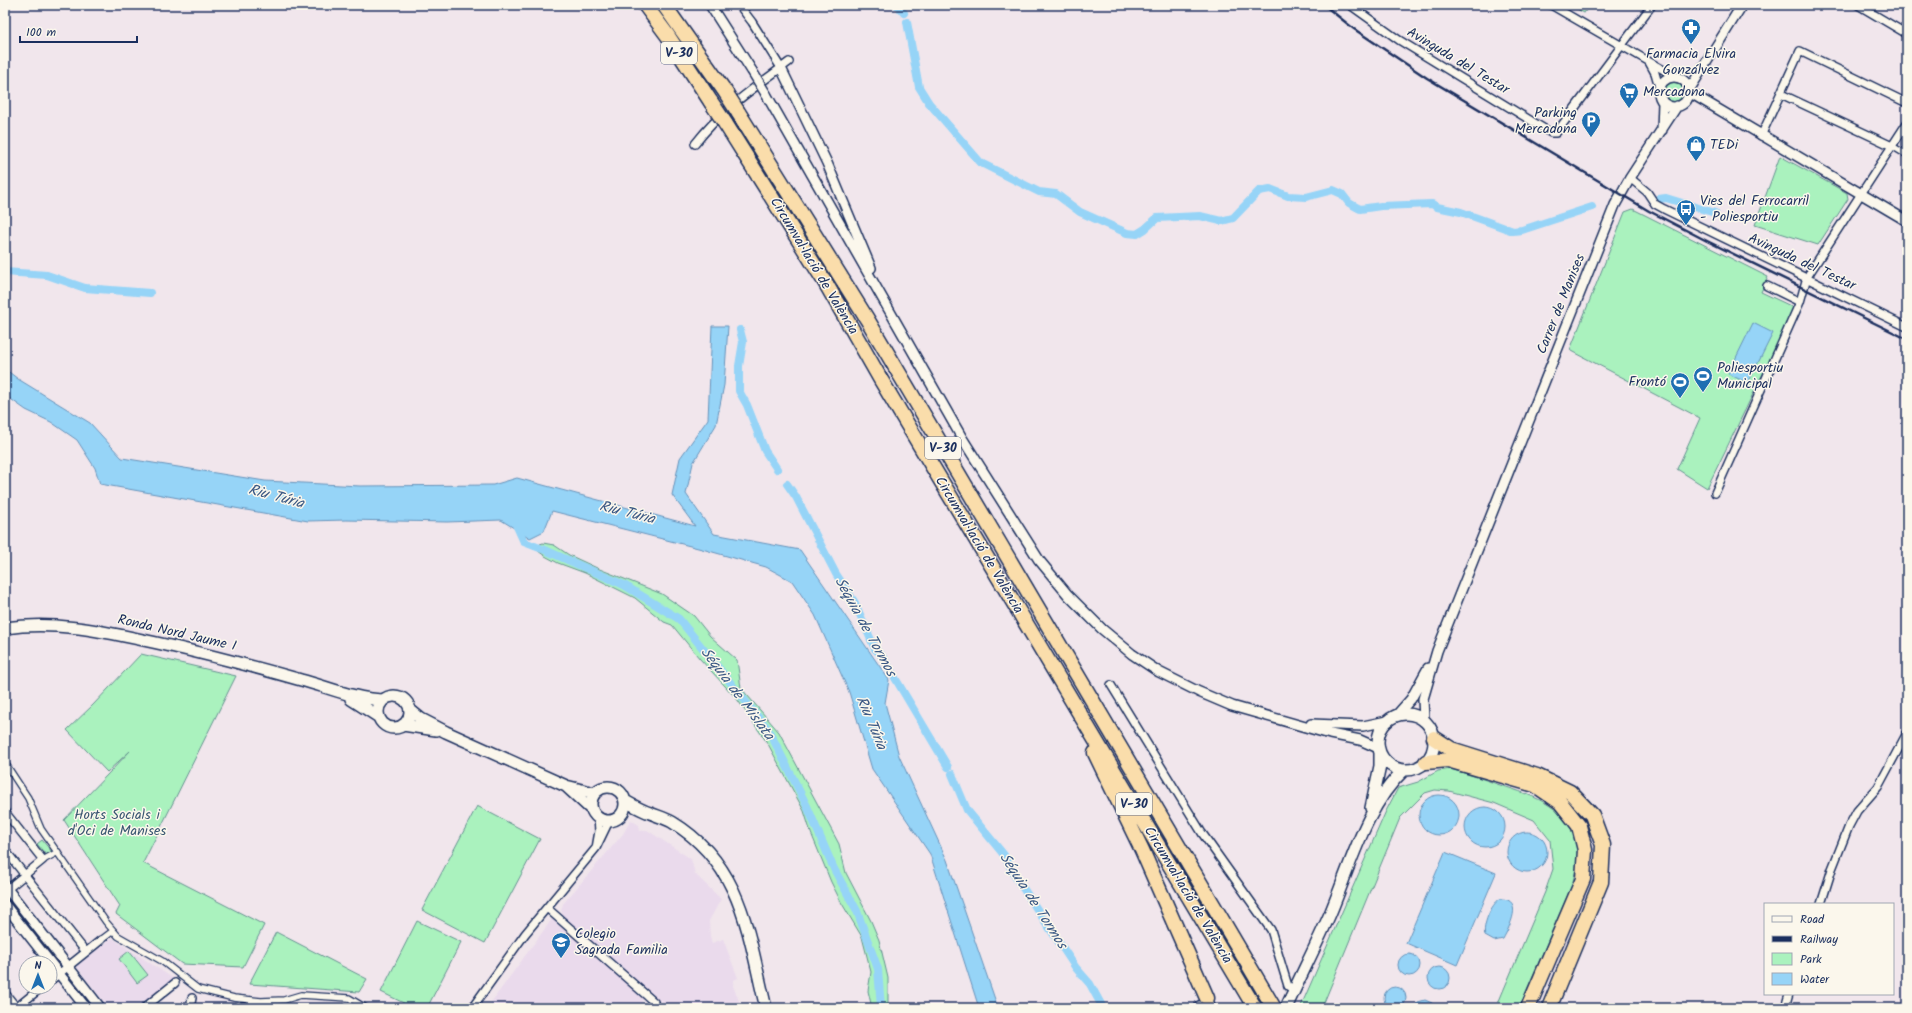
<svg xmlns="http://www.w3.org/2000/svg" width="1912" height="1013" font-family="Kalam,sans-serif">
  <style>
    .built { fill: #eadaec }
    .green { fill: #aaf2be; stroke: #62908e }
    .water { fill: #96d4f7; stroke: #6592ba }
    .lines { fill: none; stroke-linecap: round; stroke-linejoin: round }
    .canal { stroke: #96d4f7; stroke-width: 8 }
    .pedestrian-casing { stroke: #1b2f5e; stroke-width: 8 }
    .minor-casing { stroke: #1b2f5e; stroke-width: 10 }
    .tertiary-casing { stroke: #1b2f5e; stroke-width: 12 }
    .secondary-casing { stroke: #1b2f5e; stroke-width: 14 }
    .motorway-casing { stroke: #1b2f5e; stroke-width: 17 }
    .pedestrian { stroke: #fbf7ec; stroke-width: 5.5 }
    .minor { stroke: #fbf7ec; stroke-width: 7 }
    .tertiary { stroke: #fbf7ec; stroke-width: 9 }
    .secondary { stroke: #fbf7ec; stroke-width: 11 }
    .motorway { stroke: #faddab; stroke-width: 14 }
    .rail { stroke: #1b2f5e; stroke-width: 2.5 }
    .tertiary-bridge-casing { stroke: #1b2f5e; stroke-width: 12; stroke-linecap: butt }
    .motorway-bridge-casing { stroke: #1b2f5e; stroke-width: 17; stroke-linecap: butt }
    .tertiary-bridge { stroke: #fbf7ec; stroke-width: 9 }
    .motorway-bridge { stroke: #faddab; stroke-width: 14 }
    .labels { text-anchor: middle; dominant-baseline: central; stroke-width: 3; stroke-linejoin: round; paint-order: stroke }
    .shield { fill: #fbf7ec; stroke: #5e6b89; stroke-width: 1 }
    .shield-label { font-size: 13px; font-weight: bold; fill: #1b2f5e }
    .poi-label { font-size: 14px; fill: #1b2f5e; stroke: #fbf7ec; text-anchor: start }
    .street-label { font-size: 14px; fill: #1b2f5e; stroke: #fbf7ec }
    .park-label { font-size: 14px; fill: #385671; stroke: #fbf7ec }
    .water-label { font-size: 15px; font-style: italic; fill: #3a5884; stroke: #fbf7ec }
  </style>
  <rect width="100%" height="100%" fill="#f1e6ec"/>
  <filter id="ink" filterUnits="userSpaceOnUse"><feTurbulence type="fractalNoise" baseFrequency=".025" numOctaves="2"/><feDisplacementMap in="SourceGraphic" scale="8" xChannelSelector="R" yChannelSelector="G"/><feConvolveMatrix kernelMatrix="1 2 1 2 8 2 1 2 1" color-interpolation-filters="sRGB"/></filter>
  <g filter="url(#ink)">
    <!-- built -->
    <path class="built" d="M631,820l8,5 1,6 7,-1 44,29 4,15 26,25 -12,22 1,15 2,7 11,-4 15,39 -4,2 -1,6 9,22h-81l2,-5 -15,-11 -85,-76 -2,-6 2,-6 60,-70z
      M552,919l92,79 -6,10h-151z
      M112,938l62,41 -37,29h-28l-33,-42z"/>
    <!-- green -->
    <path class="green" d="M1570,5h20l-6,8z
      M1664 92a10 10 0 1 1 20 0a10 10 0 1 1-20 0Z
      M1780,156l67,37 1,6 -30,46 -63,-20z
      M1633,209l135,68 -7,15 34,16 -88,180 -30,-19 23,-51 -130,-68 55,-138z
      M543,543l11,2 15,10 28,13 65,26 32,22 16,20 27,24 4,28 38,44 60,112 7,29 25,48 8,19 9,38v30h-16l-4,-17 3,-19 -9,-35 -21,-35 -10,-20 -20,-49 -7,-22 -36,-67 -31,-45 -37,-40 -28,-34 -8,-3 -29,-24 -50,-25 -27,-10 -13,-7 -7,-5 2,-7z
      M141,654l95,22 -93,187 121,62 -21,42 -61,-3 -66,-50 4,-8 -56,-86 66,-69 -23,21 -40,-42 26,-25z
      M1451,769c16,5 33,10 49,16 35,11 72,23 77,64 1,12 -2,25 -5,36l-53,123h-23l49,-116 8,-23 -3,-29 -16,-20 -40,-17 -45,-12 -14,-1 -10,3 -25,25 -77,187 5,3h-25l-2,-2 85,-195 12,-23 20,-6 20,-11z
      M477,806l63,33 -55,104 -63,-33z
      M42,840l10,12 -5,4 -10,-12z
      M417,921l44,21 -34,66h-13l-33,-16z
      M276,932l91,47 -8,13 -110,-8z
      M129,951l19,24 -11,8 -18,-24z"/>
    <!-- water -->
    <path class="water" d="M1753,323l20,10 -25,50 -20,-9z
      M712,326h16l-4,59 -8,40 -23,38 -7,31 28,40 86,16 89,130 -4,23 14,53 48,104 51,148h-19l-49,-154 -58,-85 -23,-77 -34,-77 -23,-34 -26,-14 -64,-18 -150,-38 -8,20 -14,7 -29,-18 -54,2 -101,-2 -38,1 -208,-37 -5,-16 -18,-28 -26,-18 -25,-12 -21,-15v-26l13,10 72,44 32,35 143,23 95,5 133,-1 24,-7 178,48 -23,-31 8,-37 28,-39z
      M1419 815a20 20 0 1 1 40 0a20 20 0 1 1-40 0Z
      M1465 827a20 20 0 1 1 40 0a20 20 0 1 1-40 0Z
      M1507 852a20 20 0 1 1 40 0a20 20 0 1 1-40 0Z
      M1445,852l51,21 -39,92 -51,-22z
      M1500,899c25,-1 9,29 3,40l-9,2 -9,-5c-3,-10 6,-32 15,-37z
      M1398 965a11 11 0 1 1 22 0a11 11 0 1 1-22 0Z
      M1428 978a11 11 0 1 1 22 0a11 11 0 1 1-22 0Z
      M1384 998a11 11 0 1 1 22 0a11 11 0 1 1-22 0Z
      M1425,1000l7,3 4,5h-22l4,-6z"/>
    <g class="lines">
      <!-- canal -->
      <path class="canal" d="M897,5l7,8
        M907,22l12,65 10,16 52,60 58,29 17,2 24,18 47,21 10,1 8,-5 12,-11 43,-2 21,5 12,-3 26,-27 11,-2 18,7 18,1 27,-7 9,4 7,9 11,6 21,-3 51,-2 5,3 24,5 52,19 9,-1 70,-23
        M1658,199l8,-1 49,15
        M5,272l42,3 38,13 65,5
        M740,330l3,12 -4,24v25l8,14 18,46 12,18
        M787,484l9,13 40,77 19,29 20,46 7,7 66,111
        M514,520l10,22 21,8 79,35 55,34 89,110 39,77 27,63 23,42 21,58 3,39
        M952,774l15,36 37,45 11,21 61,92 14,16 13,24"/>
      <defs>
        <path id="pedestrian" d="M1892,146l15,9
          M5,763l23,35 13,31 65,93 12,14 44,25 36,28 36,9 27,3 23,-1 17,-5 48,3 17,10
          M43,860l15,-8
          M101,940l12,-9
          M248,1008l3,-8"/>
        <path id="minor" d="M739,5l13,17 29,46
          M1350,5l49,35 152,93h5l96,-128
          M1551,5l123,71
          M1858,5l49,29
          M1649,62l6,11 4,14
          M1781,94l111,52
          M1761,136l39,-85 107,52
          M695,144c28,-36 59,-56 94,-82
          M1630,178l17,14 8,12 9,5 243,118
          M1767,286l33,16
          M1715,493l85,-191 7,-25 100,-154
          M1111,685l91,148 69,97 17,56 6,4
          M5,812l38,48 -38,31
          M598,818l1,13 -3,17 13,-27
          M5,850l81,102
          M1821,904l11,-35 17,-43 8,-15 21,-24 29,-54
          M547,908l107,94 -3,6
          M50,981l51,-41
          M5,993l11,14
          M1199,1005l1,3
          M16,1008l26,-21
          M144,1008l31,-25
          M190,1008l2,-10
          M472,1008l53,-74 71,-86
          M1785,1008l4,-14"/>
        <path id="tertiary" d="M710,5l42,66
          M781,68l46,95 44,105
          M1659 92a15 15 0 1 1 30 0a15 15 0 1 1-30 0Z
          M1689,90l53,-85
          M1689,92l218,129
          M766,94l196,344 77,122 29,35 34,34 30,25 27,18 40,20 33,14 98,28 30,6 18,8
          M1662,130l1,-28
          M1395,717l16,-18 17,-31
          M1424,720l-1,-21 14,-48 178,-446 15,-27 47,-72
          M1311,724l52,2 24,-5
          M5,886l94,120v2
          M5,905l81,103
          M1207,998l4,10"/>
        <path id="secondary" d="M5,628c47,-7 92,2 138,12 53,11 105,25 158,40 27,7 53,19 82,20
          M378 712a16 16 0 1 1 32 0a16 16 0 1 1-32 0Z
          M351,699l28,18
          M410,710l11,9 25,13 120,54 28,7
          M1378 742a28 28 0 1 1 56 0a28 28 0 1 1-56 0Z
          M403,725l33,5
          M566,786l26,24
          M591 804a17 17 0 1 1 34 0a17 17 0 1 1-34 0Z
          M625,801c8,4 16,9 25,12 7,3 15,5 22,9 71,43 76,113 94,186
          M1371,808l9,-42v-13
          M1286,1008c14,-31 30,-62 44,-94 20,-47 36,-109 74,-144"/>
        <path id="motorway" d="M645,5l23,31 43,66
          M664,5l60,85
          M738,112l129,207 407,689
          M725,123l100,159 56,98 374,628
          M1434,738l17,11 86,27 33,16 22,23 11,30 -2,37 -52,126
          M1095,753l47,97 65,148
          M1426,762l22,-2 87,25 25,17 19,24 6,24 -2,29 -55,129"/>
      </defs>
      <!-- pedestrian casing -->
      <use href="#pedestrian" class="pedestrian-casing"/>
      <!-- minor casing -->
      <use href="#minor" class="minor-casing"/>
      <!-- tertiary casing -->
      <use href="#tertiary" class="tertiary-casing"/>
      <!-- secondary casing -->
      <use href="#secondary" class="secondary-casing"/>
      <!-- motorway casing -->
      <use href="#motorway" class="motorway-casing"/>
      <!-- pedestrian -->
      <use href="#pedestrian" class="pedestrian"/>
      <!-- minor -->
      <use href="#minor" class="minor"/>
      <!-- tertiary -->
      <use href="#tertiary" class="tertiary"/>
      <!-- secondary -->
      <use href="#secondary" class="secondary"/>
      <!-- motorway -->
      <use href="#motorway" class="motorway"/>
      <!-- rail -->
      <path class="rail" d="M1324,5l30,24 73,49 222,133 58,30 200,98"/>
      <defs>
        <path id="tertiary-bridge" d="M752,71l14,23"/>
        <path id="motorway-bridge" d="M724,90l14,22
          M711,102l14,21"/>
      </defs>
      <!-- tertiary-bridge casing -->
      <use href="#tertiary-bridge" class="tertiary-bridge-casing"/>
      <!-- motorway-bridge casing -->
      <use href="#motorway-bridge" class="motorway-bridge-casing"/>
      <!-- tertiary-bridge -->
      <use href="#tertiary-bridge" class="tertiary-bridge"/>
      <!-- motorway-bridge -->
      <use href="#motorway-bridge" class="motorway-bridge"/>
    </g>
  </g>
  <!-- icons -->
  <defs>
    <symbol id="pharmacy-pin" viewBox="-11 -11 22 30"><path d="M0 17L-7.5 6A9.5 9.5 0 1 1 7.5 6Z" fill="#1f6fb2" stroke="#fbf7ec"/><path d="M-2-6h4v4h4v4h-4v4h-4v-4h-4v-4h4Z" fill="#fff"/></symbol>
    <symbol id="supermarket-pin" viewBox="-11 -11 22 30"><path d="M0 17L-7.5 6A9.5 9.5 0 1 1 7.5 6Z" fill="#1f6fb2" stroke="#fbf7ec"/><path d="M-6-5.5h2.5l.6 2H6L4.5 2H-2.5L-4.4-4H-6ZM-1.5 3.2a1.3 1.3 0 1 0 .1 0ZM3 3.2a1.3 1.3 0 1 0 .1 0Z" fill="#fff"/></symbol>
    <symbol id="parking-pin" viewBox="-11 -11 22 30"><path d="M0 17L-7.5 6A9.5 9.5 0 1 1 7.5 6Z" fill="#1f6fb2" stroke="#fbf7ec"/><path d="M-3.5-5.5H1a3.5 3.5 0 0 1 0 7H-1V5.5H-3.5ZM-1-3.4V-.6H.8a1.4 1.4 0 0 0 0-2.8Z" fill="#fff"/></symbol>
    <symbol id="shop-pin" viewBox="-11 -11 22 30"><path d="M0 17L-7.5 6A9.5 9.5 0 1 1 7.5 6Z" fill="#1f6fb2" stroke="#fbf7ec"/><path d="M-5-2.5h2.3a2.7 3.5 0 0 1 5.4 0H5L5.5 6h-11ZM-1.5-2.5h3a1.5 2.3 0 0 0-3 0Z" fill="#fff"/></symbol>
    <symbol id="bus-pin" viewBox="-11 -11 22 30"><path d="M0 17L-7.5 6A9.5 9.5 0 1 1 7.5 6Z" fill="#1f6fb2" stroke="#fbf7ec"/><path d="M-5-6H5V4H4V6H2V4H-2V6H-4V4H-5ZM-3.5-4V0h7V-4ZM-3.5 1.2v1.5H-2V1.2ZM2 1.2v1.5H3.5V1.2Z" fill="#fff"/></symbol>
    <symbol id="stadium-pin" viewBox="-11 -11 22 30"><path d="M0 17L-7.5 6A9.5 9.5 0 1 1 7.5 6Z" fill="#1f6fb2" stroke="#fbf7ec"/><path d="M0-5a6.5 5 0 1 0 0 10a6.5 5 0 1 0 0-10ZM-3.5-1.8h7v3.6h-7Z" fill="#fff"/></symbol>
    <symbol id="school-pin" viewBox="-11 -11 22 30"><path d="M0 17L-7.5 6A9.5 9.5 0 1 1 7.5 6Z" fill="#1f6fb2" stroke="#fbf7ec"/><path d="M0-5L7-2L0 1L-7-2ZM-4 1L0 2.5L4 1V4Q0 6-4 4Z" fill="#fff"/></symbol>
  </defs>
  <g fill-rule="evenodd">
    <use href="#pharmacy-pin" x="1680" y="17" width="22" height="30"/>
    <use href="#supermarket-pin" x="1618" y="81" width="22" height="30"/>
    <use href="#parking-pin" x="1580" y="110" width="22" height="30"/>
    <use href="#shop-pin" x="1685" y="134" width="22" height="30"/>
    <use href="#bus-pin" x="1675" y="198" width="22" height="30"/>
    <use href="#stadium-pin" x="1692" y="365" width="22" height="30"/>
    <use href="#stadium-pin" x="1669" y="371" width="22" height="30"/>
    <use href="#school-pin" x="550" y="931" width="22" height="30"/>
  </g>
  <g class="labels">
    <!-- shield labels -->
    <g class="shield">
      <rect x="661" y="42" width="36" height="22" rx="3"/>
      <rect x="925" y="437" width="36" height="22" rx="3"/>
      <rect x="1116" y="793" width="36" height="22" rx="3"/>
    </g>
    <g class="shield-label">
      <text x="679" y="53">V-30</text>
      <text x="943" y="448">V-30</text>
      <text x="1134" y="804">V-30</text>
    </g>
    <!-- poi labels -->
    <g class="poi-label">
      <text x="1691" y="54" text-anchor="middle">Farmacia Elvira<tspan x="1691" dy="16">Gonzálvez</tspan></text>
      <text x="1643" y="92">Mercadona</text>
      <text x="1577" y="113" text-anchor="end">Parking<tspan x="1577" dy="16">Mercadona</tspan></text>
      <text x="1710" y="145">TEDi</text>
      <text x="1700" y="201">Vies del Ferrocarril<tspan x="1700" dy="16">- Poliesportiu</tspan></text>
      <text x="1717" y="368">Poliesportiu<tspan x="1717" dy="16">Municipal</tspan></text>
      <text x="1666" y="382" text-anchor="end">Frontó</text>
      <text x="575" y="934">Colegio<tspan x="575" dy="16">Sagrada Familia</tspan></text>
    </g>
    <!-- street labels -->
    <g class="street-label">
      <text transform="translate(1458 61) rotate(31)">Avinguda del Testar</text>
      <text transform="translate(1802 262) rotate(25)">Avinguda del Testar</text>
      <text transform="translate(814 266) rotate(59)">Circumval·lació de València</text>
      <text transform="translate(1561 304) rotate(-68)">Carrer de Manises</text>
      <text transform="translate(979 545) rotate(59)">Circumval·lació de València</text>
      <text transform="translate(177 633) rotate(13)">Ronda Nord Jaume I</text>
      <text transform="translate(1188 895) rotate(59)">Circumval·lació de València</text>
    </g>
    <!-- park labels -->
    <g class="park-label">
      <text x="117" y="815">Horts Socials i<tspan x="117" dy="16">d'Oci de Manises</tspan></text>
    </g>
    <!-- water labels -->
    <g class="water-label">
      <text transform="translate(276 497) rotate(15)">Riu Túria</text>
      <text transform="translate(627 513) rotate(14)">Riu Túria</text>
      <text transform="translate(865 627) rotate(61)">Séquia de Tormos</text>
      <text transform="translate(737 694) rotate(53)">Séquia de Mislata</text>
      <text transform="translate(871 723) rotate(67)">Riu Túria</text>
      <text transform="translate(1033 901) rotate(57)">Séquia de Tormos</text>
    </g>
  </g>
  <!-- margin -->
  <rect width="1912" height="1013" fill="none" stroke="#fbf7ec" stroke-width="20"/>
  <rect x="10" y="10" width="1892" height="993" fill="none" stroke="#1b2f5e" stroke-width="1.5" filter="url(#ink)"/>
  <!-- legend -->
  <rect x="1764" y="903" width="130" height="92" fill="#fbf7ec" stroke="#a1a7b3"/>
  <rect x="1772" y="916" width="20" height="6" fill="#fbf7ec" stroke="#a1a7b3"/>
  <text x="1800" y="923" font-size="12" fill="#1b2f5e">Road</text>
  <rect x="1772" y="936" width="20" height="6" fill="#1b2f5e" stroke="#a1a7b3"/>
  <text x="1800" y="943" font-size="12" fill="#1b2f5e">Railway</text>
  <rect x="1772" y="953" width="20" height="12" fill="#aaf2be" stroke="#a1a7b3"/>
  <text x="1800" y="963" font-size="12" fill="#1b2f5e">Park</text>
  <rect x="1772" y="973" width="20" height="12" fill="#96d4f7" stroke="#a1a7b3"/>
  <text x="1800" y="983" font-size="12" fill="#1b2f5e">Water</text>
  <!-- north arrow -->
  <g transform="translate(38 975)"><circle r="19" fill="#fbf7ec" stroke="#a1a7b3"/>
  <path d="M0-3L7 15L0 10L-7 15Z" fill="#1f6fb2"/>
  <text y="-6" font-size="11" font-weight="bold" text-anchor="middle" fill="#1b2f5e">N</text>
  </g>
  <!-- scale -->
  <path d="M20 36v6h117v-6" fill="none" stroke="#1b2f5e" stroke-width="2"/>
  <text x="26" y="36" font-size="12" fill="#1b2f5e" stroke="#fbf7ec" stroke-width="3" paint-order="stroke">100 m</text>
</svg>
